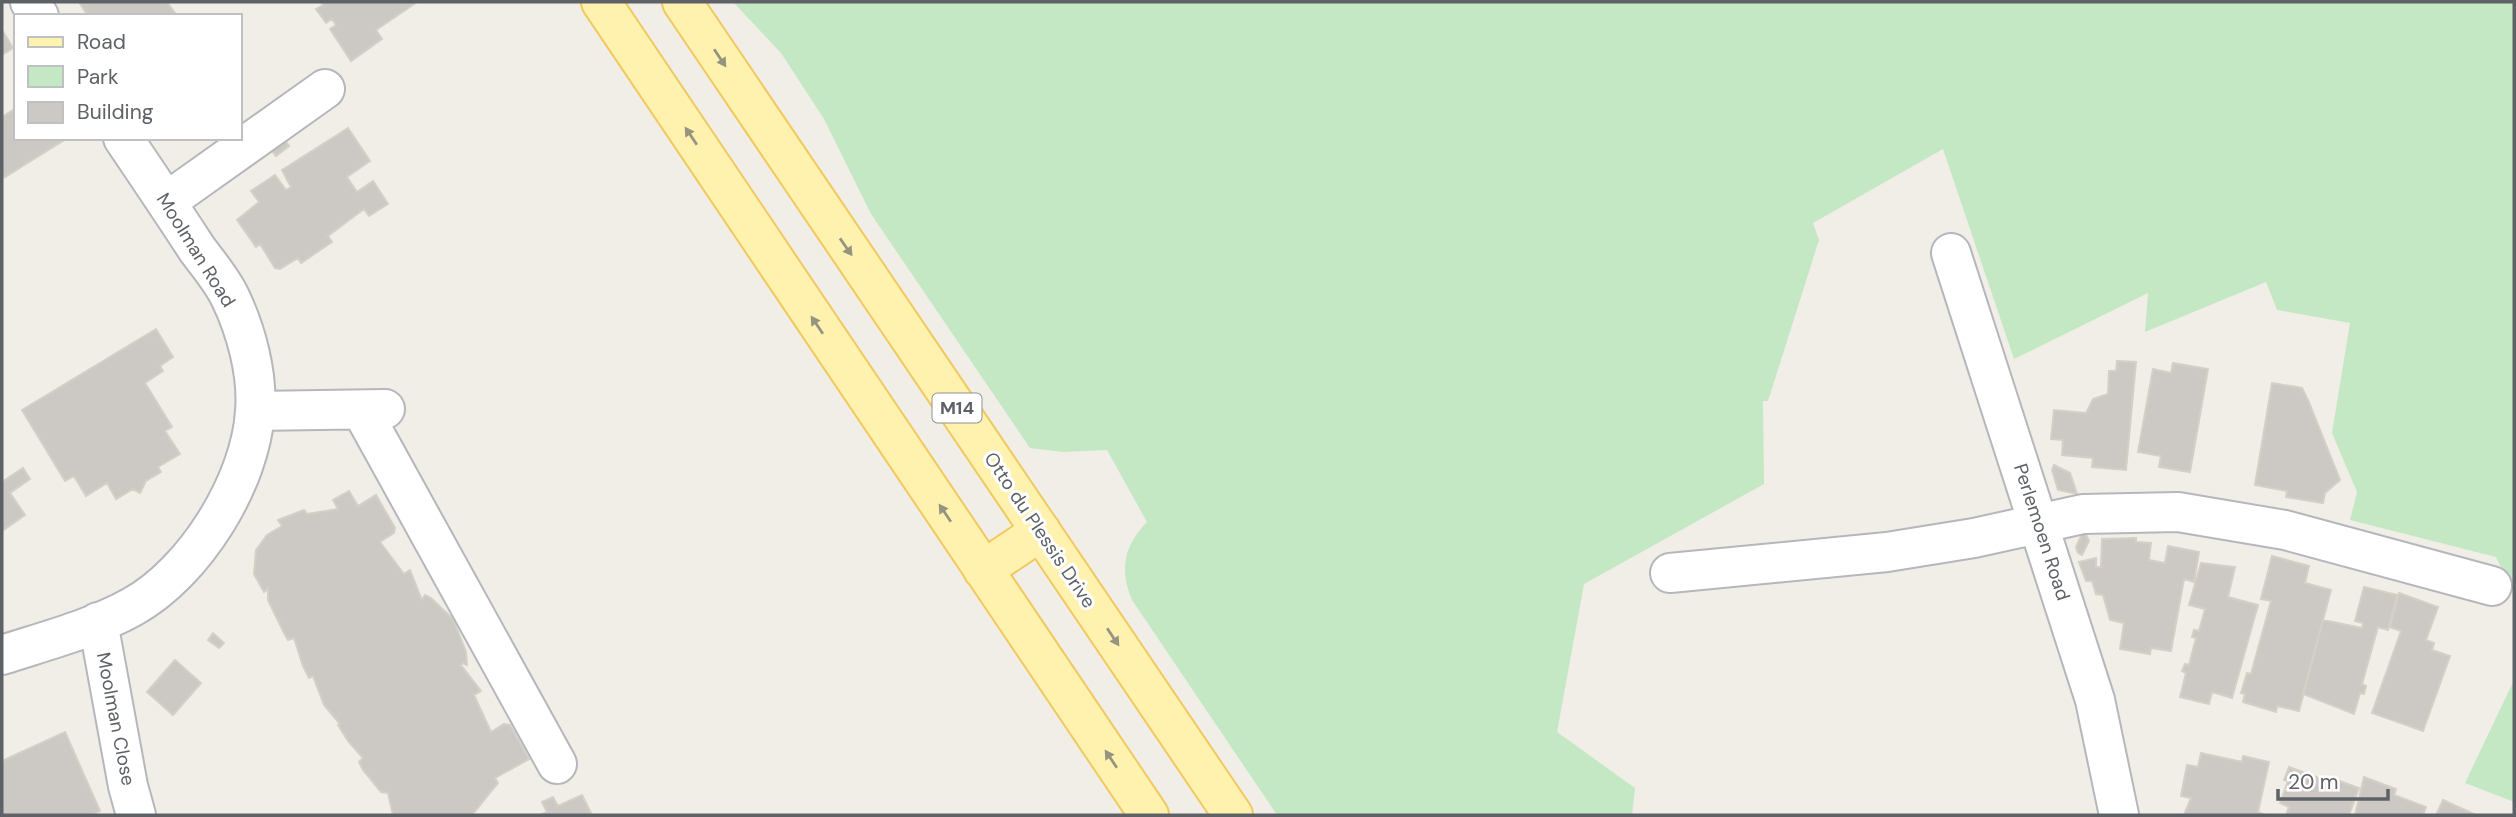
<svg xmlns="http://www.w3.org/2000/svg" width="2516" height="817" font-family="'DM Sans',sans-serif">
  <style>
    .green { fill: #c4e8c4 }
    .building { fill: #ccc9c4; stroke: #d5d0c5; stroke-width: 2 }
    .lines { fill: none; stroke-linecap: round; stroke-linejoin: round }
    .minor-casing { stroke: #b4b7bb; stroke-width: 42 }
    .major-casing { stroke: #f1c95f; stroke-width: 42 }
    .minor { stroke: #fff; stroke-width: 38 }
    .major { stroke: #fff2ae; stroke-width: 38 }
    .oneway { fill: #969480 }
    .labels { text-anchor: middle; dominant-baseline: central; stroke-width: 6; stroke-linejoin: round; paint-order: stroke }
    .shield { fill: #fff; stroke: #8e9195; stroke-width: 2 }
    .shield-label { font-size: 18px; font-weight: bold; fill: #5e6267 }
    .street-label { font-size: 19px; fill: #5e6267; stroke: #fff }
  </style>
  <rect width="100%" height="100%" fill="#f0eee7"/>
  <!-- green -->
  <path class="green" d="M733,2h1781v591l-18,-36 -146,-37 7,-28 -25,-59 18,-110 -73,-13 -11,-28 -121,50 3,-39 -134,66 -71,-210 -130,74 6,17 -51,161h-5l1,83 -180,100 -27,148 78,56 -3,27h-355l-145,-215c-13,-30 -8,-55 15,-78l-40,-72 -44,2 -33,-4 -159,-234 -47,-95 -43,-66z
    M2514,680v122l-49,-19z"/>
  <!-- building -->
  <path class="building" d="M79,2h88l8,11 -4,3h-83z
    M321,2h96l-41,28 6,9 -31,22 -21,-32 6,-4 -4,-6 -6,4 -10,-14 7,-4z
    M2,30l11,18 -11,7z
    M16,108v30l48,2 -62,39v-62z
    M348,128l22,33 -23,16 10,15 16,-11 15,23 -19,12 -5,-7 -36,27 4,6 -31,21 -3,-5 -18,11 -5,-1 -15,-24 -4,3 -19,-27 22,-18 -8,-11 24,-16 11,15 5,-3 -9,-17z
    M285,140l4,6 -13,10 -5,-7z
    M156,329l17,28 -13,9 3,5 -18,12 27,44 -7,4 15,23 -22,13 3,5 -15,9 -6,12 -7,-4 -17,10 -9,-16 -21,13 -12,-20 -9,5 -43,-71z
    M2117,361l19,1 -10,108 -34,-3 1,-9 -31,-3 1,-15 -12,-1 3,-29 32,3 7,-14 15,-5 1,-23h7z
    M2173,363l35,6 -18,103 -31,-5 2,-11 -23,-4 15,-83 18,4z
    M2272,383l30,5 6,12 32,80 -15,13 -2,10 -37,-6 1,-6 -32,-6z
    M2054,465l16,8 7,21 -19,-4 -6,-20z
    M23,468l7,11 -20,14 15,22 -23,16v-49z
    M349,491l9,15 18,-11 19,33 -1,5 -14,9 24,32 6,-4 12,30 3,-5 6,3 22,21 13,33 1,13 -4,-2 -2,2 20,26 -7,4 17,37 13,-8 6,1 19,34 -34,19 3,5 -26,32h-79l-5,-22 -7,-1 -18,-22 -4,-8 4,-4 -15,-17 -10,-16 2,-1 -16,-19 -11,-29 -4,2 -6,-12 -9,-28 -6,2 -4,-7 -16,-33v-12l-4,4 -10,-18 2,-24 11,-15 15,-9 -4,-6 26,-10 3,4 31,-5 -5,-9z
    M2084,530l5,11 -7,14 -4,-2 -2,-6z
    M2136,538v4l15,1 -2,17 16,3 3,-17 31,6 -5,30 -10,-3 -13,72 -20,-3 -1,6 -30,-5 4,-26 -14,-3 -7,-25 -7,-1 -4,-13h-6l-7,-19 17,-4v9h5l1,-28z
    M2272,556l37,10 -4,17 26,7 -32,121 -22,-5 -1,6 -33,-10 2,-8 -4,-1 6,-20 4,1 20,-73 -10,-2z
    M2201,563l34,4 -7,30 30,8 -26,93 -20,-6 -3,12 -29,-7 6,-24 -4,-2 3,-7 4,1 7,-27 -4,-1 2,-7 5,1 6,-22 -16,-4z
    M2364,587l33,8 -9,35 -10,-3 -16,57 4,2 -2,8 -4,-1 -6,21 -51,-20 20,-74 39,8 1,-5 -8,-2z
    M2399,593l39,14 -12,33 8,3 -2,7 18,6 -27,75 -51,-18 29,-82 -11,-4z
    M213,633l11,10 -5,5 -11,-8z
    M175,660l26,23 -28,32 -26,-23z
    M65,732l35,79 -9,4h-89v-54z
    M2201,753l41,9 1,-6 26,6 -11,50 7,3h-81l7,-17 -10,-2 6,-31 11,2z
    M2289,767l46,17 2,-4 22,8 -10,27h-63l3,-8 -9,-4 8,-22 -4,-1z
    M2364,777l32,12 -2,6 32,12 -3,8h-68z
    M582,795l10,20h-52l7,-3 -5,-10 11,-5 5,9z
    M2443,800l33,15h-40z"/>
  <g class="lines">
    <defs>
      <path id="minor" d="M30,2l9,14
        M166,202l159,-113
        M1951,253l144,447 24,115
        M255,411l130,-2
        M362,411l195,353
        M1670,573l217,-21 87,-14 109,-24 95,-2 107,18 207,56
        M98,622l30,164 8,29
        M2,655c43,-14 90,-26 130,-48 62,-34 119,-125 123,-196 3,-37 -9,-81 -25,-114 -8,-17 -22,-33 -33,-48 -24,-37 -49,-74 -74,-111"/>
      <path id="major" d="M601,2l548,813
        M682,2l551,813
        M983,570l58,-39"/>
    </defs>
    <!-- minor casing -->
    <use href="#minor" class="minor-casing"/>
    <!-- major casing -->
    <use href="#major" class="major-casing"/>
    <!-- minor -->
    <use href="#minor" class="minor"/>
    <!-- major -->
    <use href="#major" class="major"/>
  </g>
  <!-- one-way arrows -->
  <defs><path id="oneway-solid" d="M-6-.8H1V-3.2L6.5 0L1 3.2V.8H-6Z" transform="scale(1.75)"/></defs>
  <g class="oneway">
    <use href="#oneway-solid" transform="translate(720 58) rotate(56)"/>
    <use href="#oneway-solid" transform="translate(691 136) rotate(-124)"/>
    <use href="#oneway-solid" transform="translate(846 247) rotate(55)"/>
    <use href="#oneway-solid" transform="translate(817 325) rotate(-124)"/>
    <use href="#oneway-solid" transform="translate(945 513) rotate(-124)"/>
    <use href="#oneway-solid" transform="translate(1113 637) rotate(56)"/>
    <use href="#oneway-solid" transform="translate(1111 759) rotate(-124)"/>
  </g>
  <g class="labels">
    <!-- shield labels -->
    <rect class="shield" x="932.5" y="393.5" width="49" height="29" rx="5"/>
    <g class="shield-label">
      <text x="957" y="408">M14</text>
    </g>
    <!-- street labels -->
    <g class="street-label">
      <text transform="translate(196 250) rotate(58)">Moolman Road</text>
      <text transform="translate(1040 530) rotate(56)">Otto du Plessis Drive</text>
      <text transform="translate(2042 532) rotate(72)">Perlemoen Road</text>
      <text transform="translate(116 719) rotate(79)">Moolman Close</text>
    </g>
  </g>
  <!-- border -->
  <rect width="2516" height="817" fill="none" stroke="#5e6267" stroke-width="7"/>
  <!-- legend -->
  <rect x="14" y="14" width="228" height="126" fill="#ffffff" stroke="#bfc0c2" stroke-width="2"/>
  <rect x="28" y="37" width="35" height="10" fill="#fff2ae" stroke="#bfc0c2" stroke-width="2"/>
  <text x="77" y="49" font-size="21" fill="#5e6267">Road</text>
  <rect x="28" y="66" width="35" height="21" fill="#c4e8c4" stroke="#bfc0c2" stroke-width="2"/>
  <text x="77" y="84" font-size="21" fill="#5e6267">Park</text>
  <rect x="28" y="102" width="35" height="21" fill="#ccc9c4" stroke="#bfc0c2" stroke-width="2"/>
  <text x="77" y="119" font-size="21" fill="#5e6267">Building</text>
  <!-- scale -->
  <path d="M2278 789v10h110v-10" fill="none" stroke="#5e6267" stroke-width="3.5"/>
  <text x="2288" y="789" font-size="21" fill="#5e6267" stroke="#ffffff" stroke-width="5" paint-order="stroke">20 m</text>
</svg>
